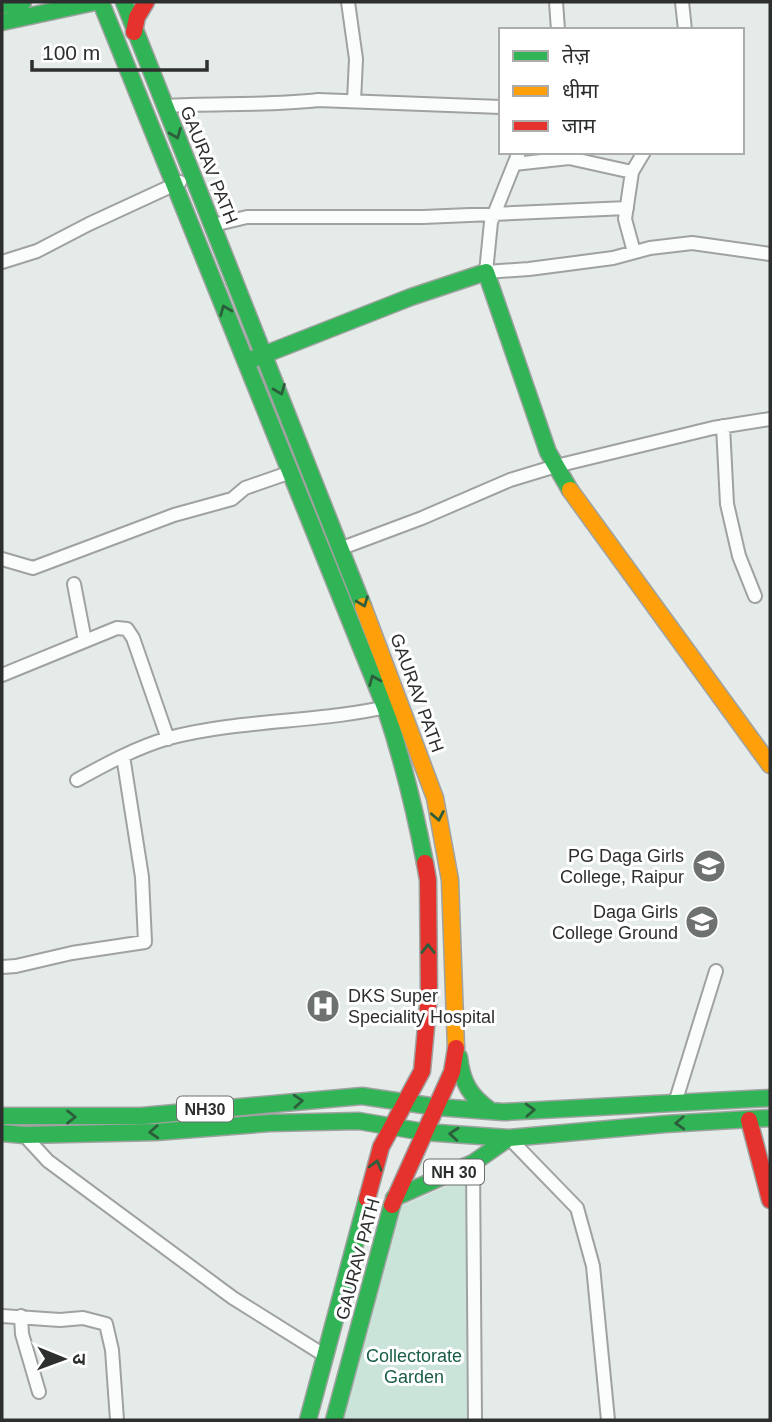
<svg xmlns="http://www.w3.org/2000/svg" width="772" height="1422" font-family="Arial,'Noto Sans Devanagari',sans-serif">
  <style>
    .green { fill: #cae4d9 }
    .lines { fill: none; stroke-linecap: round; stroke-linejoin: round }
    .street-casing { stroke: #9fa2a0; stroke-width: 16 }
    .fast-casing { stroke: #9fa2a0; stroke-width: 19 }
    .slow-casing { stroke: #9fa2a0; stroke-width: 19 }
    .jam-casing { stroke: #9fa2a0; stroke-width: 19 }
    .street { stroke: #fbfcfc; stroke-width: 12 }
    .fast { stroke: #30b455; stroke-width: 16 }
    .slow { stroke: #ff9f0a; stroke-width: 16 }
    .jam { stroke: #e5322d; stroke-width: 16 }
    .oneway { stroke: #2d5e3c }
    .labels { text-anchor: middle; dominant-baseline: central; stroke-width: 6; stroke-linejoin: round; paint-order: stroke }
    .shield { fill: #fff; stroke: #6b6d6d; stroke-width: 2 }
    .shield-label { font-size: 16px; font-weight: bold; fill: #2c2f2e }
    .street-label { font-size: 18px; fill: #2c2f2e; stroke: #fff }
    .poi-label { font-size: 18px; fill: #2c2f2e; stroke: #fff; text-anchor: end }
    .park-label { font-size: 18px; fill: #195d48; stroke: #fff }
  </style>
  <rect width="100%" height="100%" fill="#e5ebe8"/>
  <!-- green -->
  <path class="green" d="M468,1177l1,243h-126l54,-212z"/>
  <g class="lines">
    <defs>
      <path id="street" d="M348,2l8,57 -2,42
        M556,2l2,28
        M682,2l3,28
        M164,106c51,-3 103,0 154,-6l183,7
        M519,152l-28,70 -5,50 43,-3 84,-11 37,-10 42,-5 78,11
        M514,164l55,-6 63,14
        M213,225l34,-8h176l204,-9
        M634,252l-9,-33 7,-47 12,-20
        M2,262l35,-11 52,-27 91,-42
        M723,426l4,78 12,52 16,40
        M342,548l80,-30 88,-38 46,-14 157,-38 57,-9
        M2,559l31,9 141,-53 58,-16 13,-11 46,-16
        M74,584l11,57
        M2,675l115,-47 10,1 6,9 35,101
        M77,780c29,-16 60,-33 92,-42 73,-19 149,-15 222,-32
        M2,967l14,-1 56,-13 73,-11 -3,-65 -19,-121
        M675,1103l41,-132
        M24,1135l24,26 185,137 91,57
        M509,1138l68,70 16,58 15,154
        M473,1163l2,257
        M2,1316l58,4 23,-2 23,6 6,26 5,70
        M21,1316l1,18 17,58"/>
      <path id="fast" d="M124,2l239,604
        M2,5l21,-3
        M102,5l283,702c17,51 30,103 40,156
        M2,22l93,-20
        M253,359l158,-62 75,-25 62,180 22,38
        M459,1057c3,26 11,39 32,54
        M2,1116h140l220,-20 75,11 66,5 267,-14
        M2,1133l22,2 132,-3 114,-9 89,-2 65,11 85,6 156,-14 105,-6
        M394,1198l79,-35 36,-25
        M308,1420l59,-221
        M334,1420l58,-215"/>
      <path id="slow" d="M570,490l200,275
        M363,606l72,192 15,82 6,168"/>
      <path id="jam" d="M134,32l3,-15 9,-15
        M749,1120l21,80
        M367,1199l14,-52 41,-76 7,-76 -1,-115 -3,-17
        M392,1205l60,-133 4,-24"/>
    </defs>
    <!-- street casing -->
    <use href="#street" class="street-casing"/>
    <!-- fast casing -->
    <use href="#fast" class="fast-casing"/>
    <!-- slow casing -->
    <use href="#slow" class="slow-casing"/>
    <!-- jam casing -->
    <use href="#jam" class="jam-casing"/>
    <!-- street -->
    <use href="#street" class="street"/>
    <!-- fast -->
    <use href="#fast" class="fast"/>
    <!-- slow -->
    <use href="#slow" class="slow"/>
    <!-- jam -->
    <use href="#jam" class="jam"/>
  </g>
  <!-- one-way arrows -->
  <defs><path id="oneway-chevron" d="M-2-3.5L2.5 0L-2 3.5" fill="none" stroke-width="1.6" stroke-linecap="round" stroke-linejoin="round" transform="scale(1.75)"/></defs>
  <g class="oneway">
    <use href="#oneway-chevron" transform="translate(176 134) rotate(68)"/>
    <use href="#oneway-chevron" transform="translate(225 310) rotate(-112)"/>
    <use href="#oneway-chevron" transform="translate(280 390) rotate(68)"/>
    <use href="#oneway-chevron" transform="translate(363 602) rotate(69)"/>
    <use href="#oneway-chevron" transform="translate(374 680) rotate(-112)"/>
    <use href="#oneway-chevron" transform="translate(438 816) rotate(79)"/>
    <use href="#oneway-chevron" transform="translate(428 949) rotate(-90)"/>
    <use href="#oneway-chevron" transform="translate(298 1101) rotate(-4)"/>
    <use href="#oneway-chevron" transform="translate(530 1110) rotate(-3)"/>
    <use href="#oneway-chevron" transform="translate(71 1117)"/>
    <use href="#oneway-chevron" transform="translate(680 1123) rotate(177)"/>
    <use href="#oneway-chevron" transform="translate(154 1132) rotate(177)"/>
    <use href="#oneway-chevron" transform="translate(454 1134) rotate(-175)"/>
    <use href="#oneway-chevron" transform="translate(376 1165) rotate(-75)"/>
  </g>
  <!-- icons -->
  <defs>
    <symbol id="university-disc" viewBox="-11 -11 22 22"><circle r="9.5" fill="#6d716f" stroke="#fff"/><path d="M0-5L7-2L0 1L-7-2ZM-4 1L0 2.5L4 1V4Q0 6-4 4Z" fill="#fff"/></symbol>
    <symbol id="hospital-disc" viewBox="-11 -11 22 22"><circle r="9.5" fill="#6d716f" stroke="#fff"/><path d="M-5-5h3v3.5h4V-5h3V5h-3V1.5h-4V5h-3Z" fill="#fff"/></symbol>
  </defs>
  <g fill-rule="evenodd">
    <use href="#university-disc" x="690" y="847" width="38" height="38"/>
    <use href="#university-disc" x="683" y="903" width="38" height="38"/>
    <use href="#hospital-disc" x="304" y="987" width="38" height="38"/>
  </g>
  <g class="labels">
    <!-- shield labels -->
    <g class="shield">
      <rect x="177" y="1096.5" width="56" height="25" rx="5"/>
      <rect x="424" y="1159.5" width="60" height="25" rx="5"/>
    </g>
    <g class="shield-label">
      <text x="205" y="1109">NH30</text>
      <text x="454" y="1172">NH 30</text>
    </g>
    <!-- street labels -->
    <g class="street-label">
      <text transform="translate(209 165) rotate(68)">GAURAV PATH</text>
      <text transform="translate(417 693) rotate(70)">GAURAV PATH</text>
      <text transform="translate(358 1259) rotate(-75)">GAURAV PATH</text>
    </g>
    <!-- poi labels -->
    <g class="poi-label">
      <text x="684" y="856">PG Daga Girls<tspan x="684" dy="21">College, Raipur</tspan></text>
      <text x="678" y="912">Daga Girls<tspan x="678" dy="21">College Ground</tspan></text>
      <text x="348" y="996" text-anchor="start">DKS Super<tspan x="348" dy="21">Speciality Hospital</tspan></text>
    </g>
    <!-- park labels -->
    <g class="park-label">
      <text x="414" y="1356">Collectorate<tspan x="414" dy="21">Garden</tspan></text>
    </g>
  </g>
  <!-- border -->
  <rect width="772" height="1422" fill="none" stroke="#2c2f2e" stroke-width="7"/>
  <!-- legend -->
  <rect x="499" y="28" width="245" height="126" fill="#ffffff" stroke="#abacab" stroke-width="2"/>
  <rect x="513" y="51" width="35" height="10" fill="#30b455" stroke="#abacab" stroke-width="2"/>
  <text x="562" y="63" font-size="21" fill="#2c2f2e">तेज़</text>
  <rect x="513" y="86" width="35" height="10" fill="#ff9f0a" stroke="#abacab" stroke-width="2"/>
  <text x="562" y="98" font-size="21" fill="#2c2f2e">धीमा</text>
  <rect x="513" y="121" width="35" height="10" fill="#e5322d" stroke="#abacab" stroke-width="2"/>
  <text x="562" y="133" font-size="21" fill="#2c2f2e">जाम</text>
  <!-- north arrow -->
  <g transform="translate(63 1359) rotate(91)" stroke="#ffffff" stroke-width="5" paint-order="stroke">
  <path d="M0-5L12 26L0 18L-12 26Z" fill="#2c2f2e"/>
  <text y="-10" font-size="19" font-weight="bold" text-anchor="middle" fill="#2c2f2e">उ</text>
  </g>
  <!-- scale -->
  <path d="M32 60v10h175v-10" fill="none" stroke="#2c2f2e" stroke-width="3.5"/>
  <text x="42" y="60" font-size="21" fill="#2c2f2e" stroke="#ffffff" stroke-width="5" paint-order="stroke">100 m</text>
</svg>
